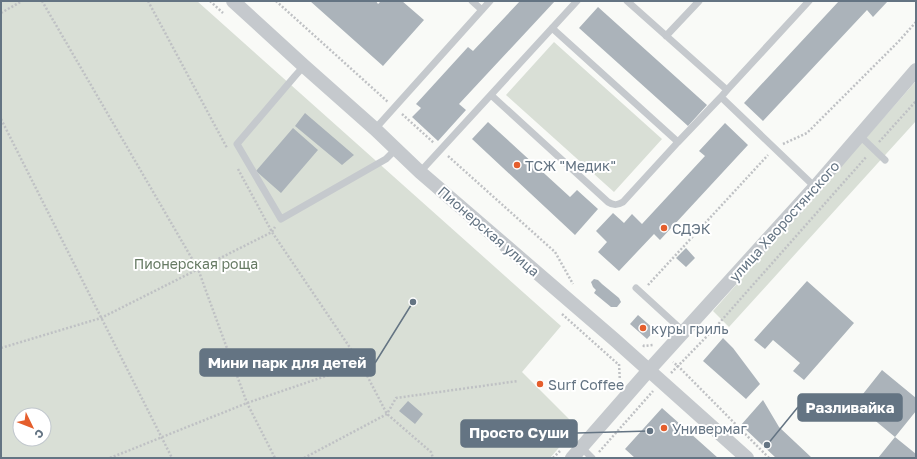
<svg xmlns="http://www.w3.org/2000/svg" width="917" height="459" font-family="'Golos Text',sans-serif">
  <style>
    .green { fill: #d9dfd6; fill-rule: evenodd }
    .building { fill: #abb3ba }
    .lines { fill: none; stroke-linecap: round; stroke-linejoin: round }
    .path { stroke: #bfc1c4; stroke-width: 2.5; stroke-dasharray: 2 2; stroke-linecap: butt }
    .service { stroke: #c5c9cd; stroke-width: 7 }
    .minor { stroke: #c5c9cd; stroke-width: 14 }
    .poi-dot { fill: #e55e2c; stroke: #fff; stroke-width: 1.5 }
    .labels { text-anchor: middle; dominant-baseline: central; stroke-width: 4; stroke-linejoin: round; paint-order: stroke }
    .poi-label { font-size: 14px; fill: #647483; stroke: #fff; text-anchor: start }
    .street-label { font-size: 14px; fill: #647483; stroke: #fff }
    .park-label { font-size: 14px; fill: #667a63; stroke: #fff }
    .leader { fill: none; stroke: #647483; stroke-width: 1.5 }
    .callout-dot { fill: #647483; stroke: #fff; stroke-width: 1.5 }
    .callout { fill: #647483; stroke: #647483; stroke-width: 1.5 }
    .callout-label { font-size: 15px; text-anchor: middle; font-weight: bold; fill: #fff }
  </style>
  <rect width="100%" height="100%" fill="#f9faf7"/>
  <!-- green -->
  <path class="green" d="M1,1h196l364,325 -39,46 55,55 -27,31h-549zM20,415h24v24h-24z
    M554,42l108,97 -48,53 -108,-97z
    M916,81v40l-187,206 -16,-16z"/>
  <!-- building -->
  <path class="building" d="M310,1h66l2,3 3,-3h21l22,19 -41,46z
    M520,1h35l-96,103 7,6 -28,31 -26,-24 9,-9 -5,-4 52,-57 5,4z
    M839,1h49l-15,16 -6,-7 -104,111 -19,-18z
    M598,7l109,98 -19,21 -109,-98z
    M305,113l49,42 -12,10 -47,-39z
    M488,122l82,75 7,-7 21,19 -23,26 -103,-96z
    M725,123l23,22 -88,95 -6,-6 -35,37 -21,-19 9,-10 -11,-11 17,-18 11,10 8,-9 10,10 63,-68 -6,-5z
    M293,128l25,22 -37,43 -25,-22z
    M686,248l9,10 -9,9 -10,-9z
    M594,279l4,1 4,4 17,14 2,4 -4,5h-6l-17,-14 2,-3 -3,-3 -2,-5z
    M807,281l47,42 -50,57 -11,-9 7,-8 -27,-23 -8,9 -11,-9z
    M638,315l17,15 -8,9 -17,-15z
    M723,338l10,10 27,36 -14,15 -43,-38z
    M882,370l34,28v13l-21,26 -40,-33z
    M763,400l16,27 33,31h-36l-35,-33z
    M408,401l15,13 -8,10 -16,-13z
    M662,408l56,50h-83l-10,-9z
    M895,437l21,17v4h-38z"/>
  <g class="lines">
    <!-- path -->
    <path class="path" d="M42,1l156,268 49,134 28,55
      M148,1l79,147
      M210,1l13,12
      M276,1l112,101
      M1,13l21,-12
      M402,114l32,29
      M1,119l171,339
      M879,142l37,-41
      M783,144l24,-11 92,-92 17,-19
      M448,156l107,96 18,32
      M238,169l34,63 89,132 26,50 44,38 2,6
      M648,285l120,-130
      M562,314l57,51
      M643,345l1,1 9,-1
      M1,348l100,-30 171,-86 3,-5
      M619,364l1,19
      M671,373l7,-7 -5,-4
      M599,452l54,-61
      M110,458l137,-55 114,-39
      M304,458l83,-44 9,-16 122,-17
      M553,458l7,-7
      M769,458l-91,-92 35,-36 154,-174"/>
    <!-- service -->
    <path class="service" d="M472,1l10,9
      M627,1l100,89 -6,7 94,90
      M552,28l126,114 43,-45
      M666,36l33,-35
      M304,66l-9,10 -58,68 44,75 105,-60 10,-10
      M727,90l82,-89
      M491,95l117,107c6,4 10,3 15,0l55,-60
      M375,129l115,-128
      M860,136l25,24
      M420,172l157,-171
      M636,288l48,44
      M582,448l10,10"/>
    <!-- minor -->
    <path class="minor" d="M233,1l71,65 71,63 45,43 195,168 132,118
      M572,458l77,-88 166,-183 101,-117"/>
  </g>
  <!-- markers -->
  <g class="poi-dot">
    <circle cx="517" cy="165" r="4"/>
    <circle cx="664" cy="228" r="4"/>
    <circle cx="643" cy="328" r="4"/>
    <circle cx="540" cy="384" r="4"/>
    <circle cx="664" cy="428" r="4"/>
  </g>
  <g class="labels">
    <!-- poi labels -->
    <g class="poi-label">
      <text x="525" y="165">ТСЖ "Медик"</text>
      <text x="672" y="228">СДЭК</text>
      <text x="651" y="328">куры гриль</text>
      <text x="548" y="384">Surf Coffee</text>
      <text x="672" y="428">Универмаг</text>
    </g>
    <!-- street labels -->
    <g class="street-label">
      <text transform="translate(784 221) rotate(-48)">улица Хворостянского</text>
      <text transform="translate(489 231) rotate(41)">Пионерская улица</text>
    </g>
    <!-- park labels -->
    <g class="park-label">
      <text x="196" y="263">Пионерская роща</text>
    </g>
  </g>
  <!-- callouts -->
  <path class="leader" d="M413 302L375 363M767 445L798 407M650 431L577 433"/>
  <g class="callout-dot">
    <circle cx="413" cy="302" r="4"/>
    <circle cx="767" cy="445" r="4"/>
    <circle cx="650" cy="431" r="4"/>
  </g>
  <g class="callout">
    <rect x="200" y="349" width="175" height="27" rx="4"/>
    <rect x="798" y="394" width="104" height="27" rx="4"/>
    <rect x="461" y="420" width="116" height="27" rx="4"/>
  </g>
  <g class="callout-label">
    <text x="287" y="368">Мини парк для детей</text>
    <text x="850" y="413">Разливайка</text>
    <text x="519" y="438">Просто Суши</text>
  </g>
  <!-- border -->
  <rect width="917" height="459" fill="none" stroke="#647483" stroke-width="4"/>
  <!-- north arrow -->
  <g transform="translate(32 427) rotate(133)"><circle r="19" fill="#ffffff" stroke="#c1c7cd"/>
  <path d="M0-3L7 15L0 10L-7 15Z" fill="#e55e2c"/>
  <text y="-6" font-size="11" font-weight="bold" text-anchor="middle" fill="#647483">С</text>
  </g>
</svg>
